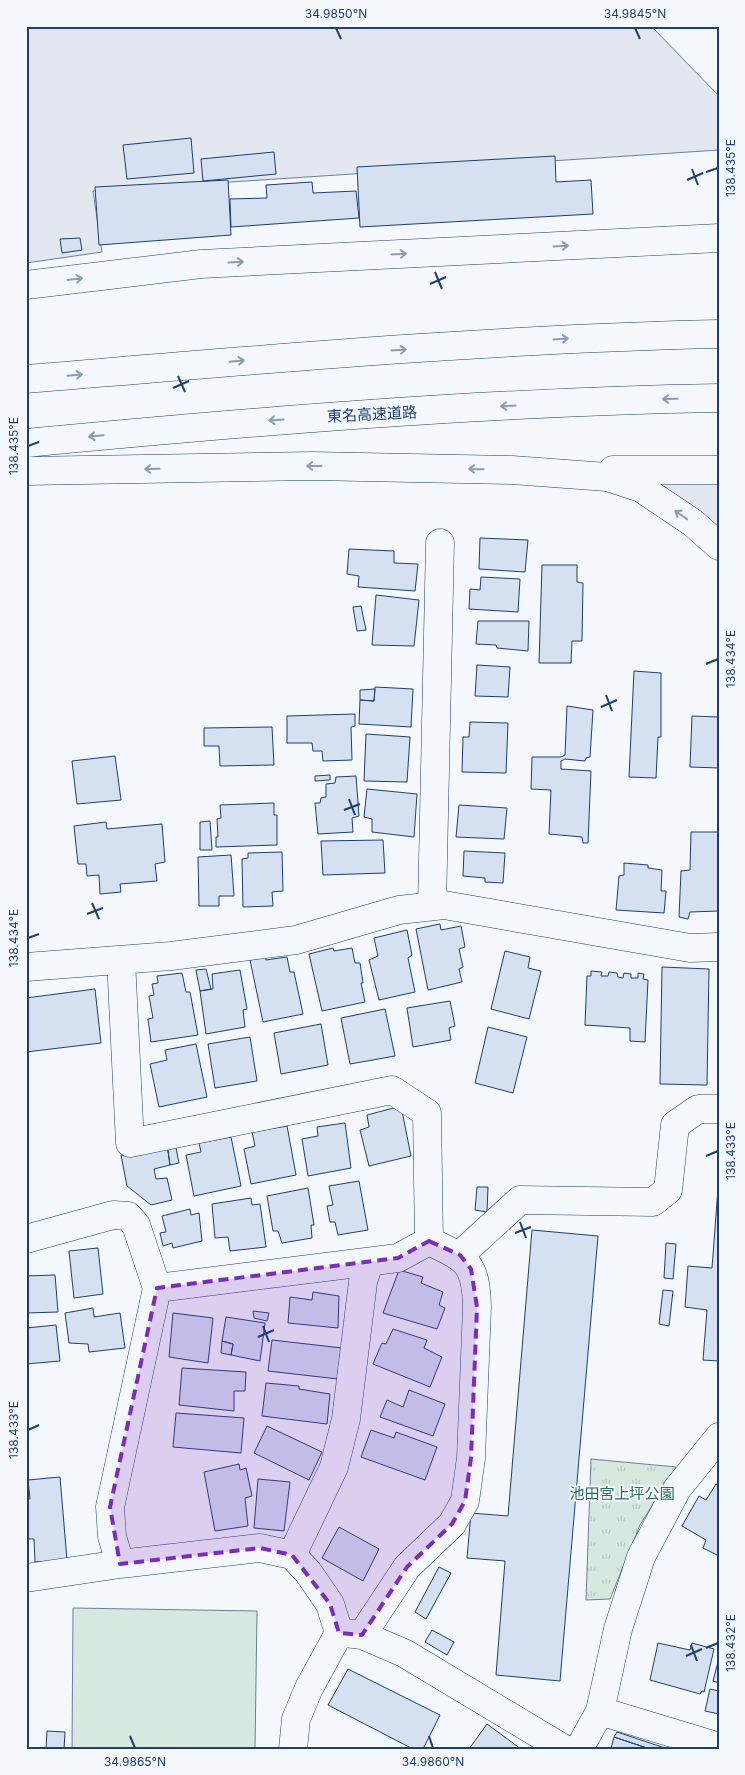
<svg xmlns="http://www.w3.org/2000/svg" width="745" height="1775" font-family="Inter,'Noto Sans JP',sans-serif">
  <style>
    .park { fill: url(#park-tufts); stroke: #687fa3 }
    .pitch { fill: #d7e8df; stroke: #687fa3 }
    .parking { fill: #e3e8f0; stroke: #687fa3 }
    .building { fill: #d5e0f0; stroke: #1d3f73 }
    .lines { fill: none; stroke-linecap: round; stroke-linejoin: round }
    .street-casing { stroke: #1d3f73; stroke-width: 29 }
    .highway-casing { stroke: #1d3f73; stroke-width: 29 }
    .street { stroke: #f4f7fb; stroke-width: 28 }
    .highway { stroke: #f4f7fb; stroke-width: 28 }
    .oneway { stroke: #889bb7 }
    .marked { fill: #7b2cbf; fill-opacity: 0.2; stroke: #7b2cbf; stroke-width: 4; stroke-dasharray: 10 6; stroke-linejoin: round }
    .ticks { fill: none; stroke: #1d3f73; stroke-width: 2 }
    .labels { text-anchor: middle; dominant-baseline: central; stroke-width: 4; stroke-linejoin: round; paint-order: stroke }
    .street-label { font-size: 15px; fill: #1d3f73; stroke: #f4f7fb }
    .park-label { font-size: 15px; fill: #2c6c60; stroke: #f4f7fb }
    .neatline { fill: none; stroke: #1d3f73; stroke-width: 2 }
    .ticks-label { font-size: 12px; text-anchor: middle; fill: #1d3f73 }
  </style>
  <defs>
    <pattern id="park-tufts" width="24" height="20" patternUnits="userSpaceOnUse" patternTransform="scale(1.25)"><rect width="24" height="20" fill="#d7e8df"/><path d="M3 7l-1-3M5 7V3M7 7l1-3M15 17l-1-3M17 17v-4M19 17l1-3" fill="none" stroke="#b8c8c3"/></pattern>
  </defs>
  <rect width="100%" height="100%" fill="#f4f7fb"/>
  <!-- park -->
  <path class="park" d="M591,1459l85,8 -36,58 -30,74 -24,1z"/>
  <!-- pitch -->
  <path class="pitch" d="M73,1608l184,3 -2,138h-183z"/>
  <!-- parking -->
  <path class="parking" d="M26,26h625l68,70v54l-626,41 9,61 -76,11z
    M652,479h67v53z"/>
  <!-- building -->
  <path class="building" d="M191,138l3,35 -67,6 -4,-34z
    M274,152l2,22 -73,7 -2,-22z
    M555,156l1,26 35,-2 2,34 -233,13 -3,-60z
    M228,180l3,55 -132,10 -4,-58z
    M312,182l1,11 43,-2 3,27 -128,9 -1,-28 37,-1 -1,-13z
    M80,238l2,12 -20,3 -2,-14z
    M480,538l48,2 -3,32 -46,-3z
    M349,549l45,2v12l24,1 -3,27 -57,-4 1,-11 -12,-2z
    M542,565h35v17l6,1 -1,58h-10l-1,22h-32z
    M481,577l39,2 -2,33 -49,-3 1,-20 10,1z
    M376,595l43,5 -5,46 -42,-1z
    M361,606l5,24 -9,1 -4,-24z
    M478,621h51l-1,30 -31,-3 -1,-3 -20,-1z
    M477,665l33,2 -2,30 -33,-1z
    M634,671l27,2v64h-3l-2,41 -27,-1z
    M375,687l38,2 -2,38 -52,-3 1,-24 14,1z
    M375,689l-1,12 -14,-1v-10z
    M567,706l26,4 -3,47 -4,1 -1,3 -20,-2 -4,2v8l30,2 -3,72h-5l-1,-6 -33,-3 2,-44 -20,-1 1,-32h29l4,-2z
    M355,714v12l-4,1 1,33 -29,1 -1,-10h-9l-1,-8h-25v-27z
    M692,716l27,1v51l-29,-1z
    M470,722l38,1 -2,50 -44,-1 1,-35h6z
    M272,727l2,38 -54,1 -1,-20h-15v-18z
    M366,734l44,3 -3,45 -43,-1z
    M115,756l6,44 -44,4 -5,-43z
    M330,775v5l-15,1v-5z
    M356,776l3,40 -7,2 1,14 -35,2 -3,-31h5l1,-5 5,-1v-13l9,-1 1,-6z
    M367,789l50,5 -3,43 -42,-5v-13l-8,-2z
    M274,803v12h3v30l-61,2v-10h2l-1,-18 4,-1 -1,-13z
    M459,805l48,3 -3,31 -48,-2z
    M210,821l2,29h-12v-28z
    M106,822l1,7 55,-5 3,38 -10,2 2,17 -37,3 1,8 -21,2 -1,-19 -12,1 -1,-12h-8l-4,-38z
    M691,832h28v79l-29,1 -2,7 -9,-2 2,-46 9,-1z
    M383,840l2,33 -62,2 -2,-34z
    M464,851l41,2 -2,30 -18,-1v-4l-22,-2z
    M282,852l1,39 -11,1 1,14 -30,1 -1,-48 6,-1v-5z
    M231,855l3,41h-15v10h-20l-1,-49z
    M624,863l24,2v3l14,2 -1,21h5l-2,22 -48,-3 3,-34 5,-1z
    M440,924l1,6 20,-4 4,21 -6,2 4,18 -4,2 3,13 -34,8 -12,-61z
    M407,930l5,25 -4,3 7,34 -36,8 -10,-40 9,-4 -4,-18z
    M333,948l1,3 18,-3 3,15h5l3,20h-2l4,19 -43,9 -13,-57z
    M505,951l25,6 -2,11 13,3 -12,48 -38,-10z
    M266,957v3l21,-3 3,15h4l9,42 -40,8 -13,-62z
    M662,967l47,2 -2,116 -47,-1z
    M206,969l5,20 -11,2 -4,-21z
    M240,970l7,39 -4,1 2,17 -39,7 -6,-43 13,-2 -1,-15z
    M591,971l11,1 -1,4h7l1,-4 8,1 1,4 5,1 1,-5 7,1v4h7v-5l6,1 -1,5 5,1 -3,62 -15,-1v-13l-45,-3 2,-49h4z
    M182,973l4,19h4l8,43 -47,7 -3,-23 5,-1 -4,-22 5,-1 -2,-11 6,-1 -1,-7z
    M95,989l6,54 -75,9v-54z
    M450,1001l5,25 -6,2 2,12 -38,7 -6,-39z
    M385,1009l10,47 -45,8 -9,-46z
    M321,1024l7,41 -47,9 -7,-41z
    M488,1027l39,10 -14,56 -38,-10z
    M250,1037l7,44 -42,7 -7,-44z
    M196,1044l11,53 -48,10 -9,-43 17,-4 -2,-10z
    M401,1106l10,50 -42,10 -9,-36 9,-3 -2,-12z
    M345,1123l6,45 -43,8 -6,-37 16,-3 -1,-9z
    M287,1126l9,49 -45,9 -7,-35 11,-3 -3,-14z
    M231,1137l10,49 -47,10 -8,-41 15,-3 -2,-9z
    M175,1143l4,20 -9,2 -3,-21z
    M167,1144l3,21 -16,4 2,10 11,-1 5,22 -21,5 -24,-19 -6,-31z
    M719,1175v186l-16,-1 4,-50 -22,-3 3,-41 24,2z
    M359,1181l9,49 -30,5 -3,-13h-5l-3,-16 6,-1 -4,-19z
    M477,1187h11l-1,25 -12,-2z
    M308,1188l6,37h-3l1,13 -30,5 -4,-12h-5l-6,-35z
    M251,1198l1,7 8,-1 6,43 -36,4 -2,-14 -13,1 -3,-34z
    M190,1209l1,6 8,-2 3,28 -29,7 -1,-5 -9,3 -3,-13 6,-1 -4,-16z
    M532,1230l66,6 -38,445 -64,-6 9,-114 -38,-3 4,-45 37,3z
    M666,1243l10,1 -3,35 -9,-1z
    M98,1248l5,46 -29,4 -5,-47z
    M399,1270l24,7 -2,6 22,9 -4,13 6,3 -8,21 -54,-16z
    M55,1275l3,37 -32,1v-37z
    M663,1290l10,1 -4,35 -10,-2z
    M313,1292l26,4 -1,32 -50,-5 2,-26 22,3z
    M93,1308l1,9 26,-4 5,35 -36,4 -1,-8 -19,-1 -4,-30z
    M253,1311l16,2 -2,8 -13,-3z
    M173,1313l40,5 -5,45 -39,-6z
    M226,1317l39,6 -5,38 -29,-6 2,-11 -11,-3z
    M56,1325l4,36 -34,3v-36z
    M393,1329l34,11 -3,8 18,9 -12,30 -57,-23 9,-21 4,1z
    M272,1340l70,8 -4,31 -70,-8z
    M222,1341l11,3 -2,11 -10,-2z
    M182,1368l64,4 -1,19h-11v20l-55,-6z
    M266,1383l33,3v3l31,5 -3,30 -65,-8z
    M409,1390l36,14 -12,32 -53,-19 7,-17 16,7z
    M176,1413l68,5 -3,35 -68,-6z
    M267,1426l55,26 -13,28 -55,-27z
    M371,1430l23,8 2,-6 41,15 -12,33 -64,-23z
    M239,1464l1,6 6,-2 6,28 -7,2 3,28 -33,5 -11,-59z
    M60,1477l7,83 -32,2 -1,-23h-6l-2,-40h4l-2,-19z
    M258,1479l32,3 -6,49 -30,-3z
    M716,1484l3,1v71l-16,-8 3,-8 -24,-14 17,-30 7,4z
    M339,1527l40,22 -16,32 -41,-23z
    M439,1567l12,6 -25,46 -11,-7z
    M432,1630l22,12 -7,13 -22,-13z
    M658,1643l32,7 2,-7 22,6 -10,43 -2,-1 -2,3 -50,-14z
    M719,1658v25l-6,-2z
    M348,1669l92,46 -17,34h-10l-85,-44z
    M710,1689l9,2v23l-14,-3z
    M487,1724l34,25h-52z
    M47,1731l18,1 -1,17h-18z
    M617,1732l48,16v1h-15l-36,-12z
    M614,1737l36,12h-39z"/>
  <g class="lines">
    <defs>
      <path id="street" d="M432,906l8,-363
        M121,960l9,183 262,-53 35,23 2,128
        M26,967l145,-11 125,-16 103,-30 45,-5 246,43 29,-1
        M26,1239l87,-24 15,1 8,9 21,63 -47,219 2,29 8,28
        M460,1255l60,-55 133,2 15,-12 7,-65 23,-16h21
        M157,1288l241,-30 31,-17c38,18 47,22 48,66l-6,151 -6,43 -13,23 -45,43 -45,68
        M292,1555l42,-88 12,-48 17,-137 6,-20
        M26,1578l94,-14 140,-16 32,7 16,17 22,32 9,29 -30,55 -13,31 -3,30
        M345,1633l17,2 42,18 160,96
        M600,1711l119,36
        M579,1749l21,-38 18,-82 23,-72 36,-68 42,-52"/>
      <path id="highway" d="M26,285l175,-21 518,-26
        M26,379c231,-19 462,-40 693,-45
        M26,443c231,-22 461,-41 693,-45
        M613,470h106
        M26,471l286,-5 200,4 95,7 34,11 52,35 26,23"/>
    </defs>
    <!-- street casing -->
    <use href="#street" class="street-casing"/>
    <!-- highway casing -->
    <use href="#highway" class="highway-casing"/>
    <!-- street -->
    <use href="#street" class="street"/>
    <!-- highway -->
    <use href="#highway" class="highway"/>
  </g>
  <!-- one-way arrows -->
  <defs><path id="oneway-shaft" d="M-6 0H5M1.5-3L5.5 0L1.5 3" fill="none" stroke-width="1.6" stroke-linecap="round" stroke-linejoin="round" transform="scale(1.25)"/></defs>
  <g class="oneway">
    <use href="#oneway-shaft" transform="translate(561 246) rotate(-3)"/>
    <use href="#oneway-shaft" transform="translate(399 254) rotate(-3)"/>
    <use href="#oneway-shaft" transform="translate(236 262) rotate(-3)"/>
    <use href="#oneway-shaft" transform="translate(75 279) rotate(-7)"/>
    <use href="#oneway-shaft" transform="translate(561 339) rotate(-4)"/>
    <use href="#oneway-shaft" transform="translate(399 350) rotate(-4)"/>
    <use href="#oneway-shaft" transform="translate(237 361) rotate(-5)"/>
    <use href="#oneway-shaft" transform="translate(75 375) rotate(-5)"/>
    <use href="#oneway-shaft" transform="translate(670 399) rotate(179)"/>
    <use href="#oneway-shaft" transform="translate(508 406) rotate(177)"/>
    <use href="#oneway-shaft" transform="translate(276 420) rotate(176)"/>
    <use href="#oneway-shaft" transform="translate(96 436) rotate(175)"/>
    <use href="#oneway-shaft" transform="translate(314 466) rotate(-180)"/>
    <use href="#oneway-shaft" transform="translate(152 469) rotate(179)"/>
    <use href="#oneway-shaft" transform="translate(476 469) rotate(-179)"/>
    <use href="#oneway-shaft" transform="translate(681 515) rotate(-145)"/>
  </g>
  <!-- marked area -->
  <path class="marked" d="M429,1241l31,14 11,14 6,38 -6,151 -6,43 -13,23 -45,43 -45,68 -23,-2 -9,-29 -38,-49 -32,-7 -140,16 -10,-57 47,-219 241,-30z"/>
  <!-- ticks -->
  <path class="ticks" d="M336,28l5,11M635,28l5,11M692,169l6,16M706,172l12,-4M687,180l16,-7M435,272l7,17M430,284l16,-7M178,376l7,16M173,388l16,-7M28,446l11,-4M706,664l12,-5M606,695l6,16M601,707l16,-7M349,799l6,16M344,810l16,-6M92,903l7,16M87,914l16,-6M28,938l11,-4M706,1156l12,-5M520,1222l6,16M515,1233l16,-6M263,1326l6,16M258,1337l16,-7M28,1430l11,-5M691,1645l6,16M706,1648l12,-5M686,1656l16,-7M130,1736l5,12M429,1736l4,12"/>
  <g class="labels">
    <!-- street labels -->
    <g class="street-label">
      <text transform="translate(372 414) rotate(-3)">東名高速道路</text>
    </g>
    <!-- park labels -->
    <g class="park-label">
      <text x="622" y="1493">池田宮上坪公園</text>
    </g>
  </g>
  <!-- border -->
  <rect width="745" height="1775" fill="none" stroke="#f4f7fb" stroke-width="55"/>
  <rect x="28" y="28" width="690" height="1720" class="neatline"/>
  <g class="ticks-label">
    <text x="336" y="18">34.9850°N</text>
    <text x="635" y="18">34.9845°N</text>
    <text transform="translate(731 168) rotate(-90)" y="4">138.435°E</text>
    <text transform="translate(14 446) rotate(-90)" y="4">138.435°E</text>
    <text transform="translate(731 659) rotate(-90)" y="4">138.434°E</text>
    <text transform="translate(14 938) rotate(-90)" y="4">138.434°E</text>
    <text transform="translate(731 1151) rotate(-90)" y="4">138.433°E</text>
    <text transform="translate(14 1430) rotate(-90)" y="4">138.433°E</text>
    <text transform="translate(731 1643) rotate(-90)" y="4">138.432°E</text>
    <text x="135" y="1766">34.9865°N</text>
    <text x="433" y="1766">34.9860°N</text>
  </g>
</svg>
